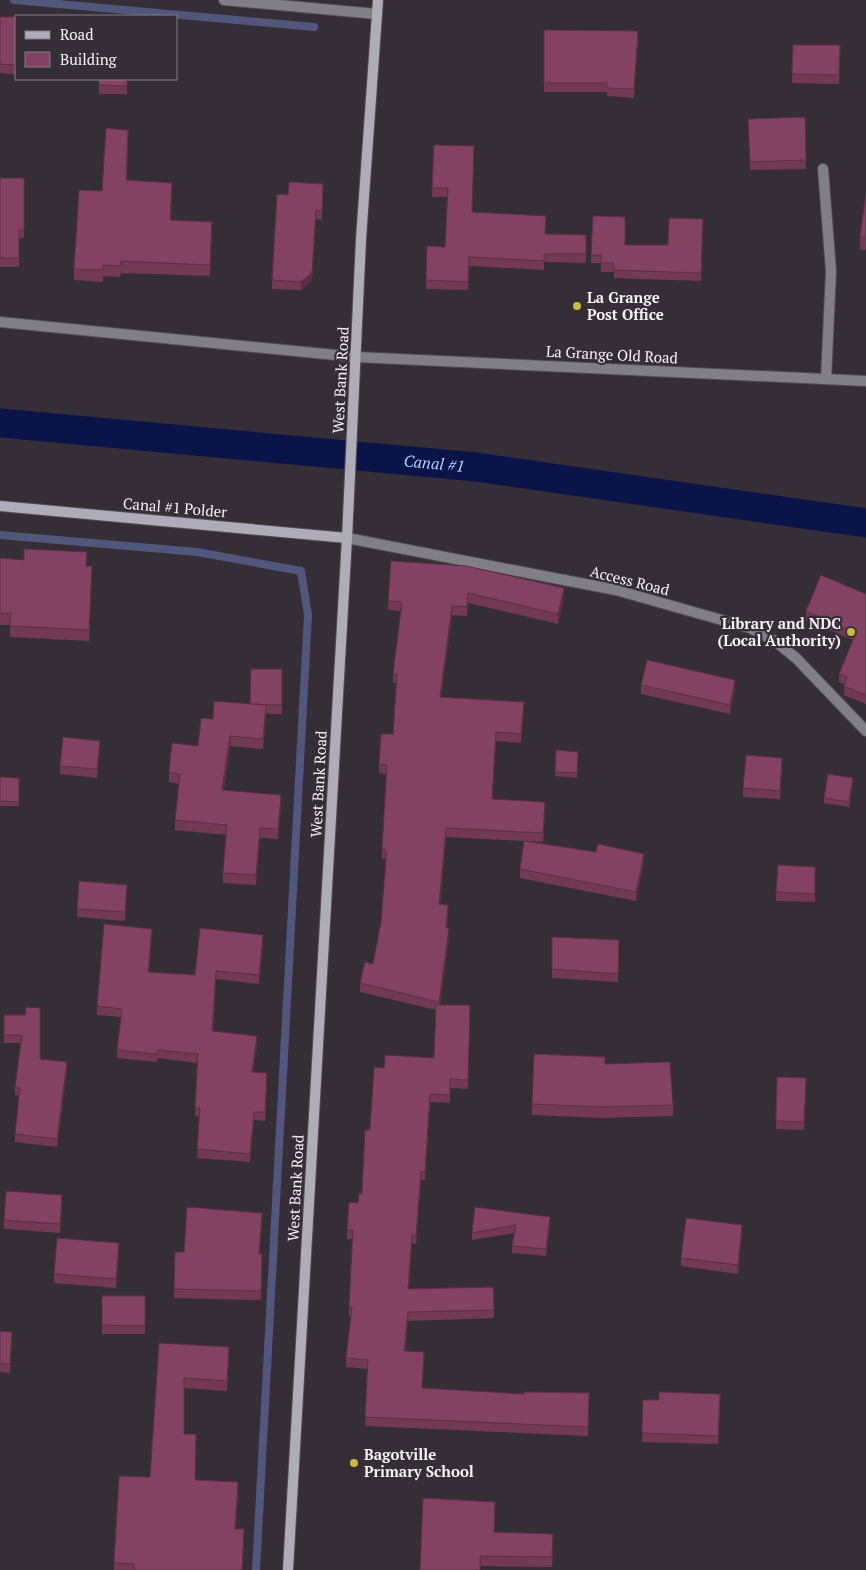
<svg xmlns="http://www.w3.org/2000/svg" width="866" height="1570" font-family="'PT Serif',serif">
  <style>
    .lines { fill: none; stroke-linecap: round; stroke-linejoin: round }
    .stream { stroke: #51567c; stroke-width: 8 }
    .canal { stroke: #0a1448; stroke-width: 29 }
    .lane-casing { stroke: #554d56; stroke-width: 12 }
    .street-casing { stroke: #554d56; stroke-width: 12 }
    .secondary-casing { stroke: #554d56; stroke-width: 12 }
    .lane { stroke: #817f86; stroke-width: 10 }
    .street { stroke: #817f86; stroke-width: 10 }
    .secondary { stroke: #aeacb6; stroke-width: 10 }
    .wall { fill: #713953 }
    .shaded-wall { fill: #5c2e44 }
    .building { fill: #834261; stroke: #5c2e44 }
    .poi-dot { fill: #c9bb3b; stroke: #362e37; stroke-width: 2 }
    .labels { text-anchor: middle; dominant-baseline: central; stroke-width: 4.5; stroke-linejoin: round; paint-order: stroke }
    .poi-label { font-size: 15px; font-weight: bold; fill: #f7f1f7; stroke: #362e37; text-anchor: start }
    .street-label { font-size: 15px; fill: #f7f1f7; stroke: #362e37 }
    .water-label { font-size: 16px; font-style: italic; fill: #b6cafe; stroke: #362e37 }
  </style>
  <rect width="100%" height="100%" fill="#362e37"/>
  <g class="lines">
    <!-- stream -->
    <path class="stream" d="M14,0l300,27
      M0,535l197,17 104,19 7,44 -52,955"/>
    <!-- canal -->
    <path class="canal" id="s1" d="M0,423l476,44 390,56"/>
    <defs>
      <path id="lane" d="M823,169l8,102 -5,108
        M347,538l269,52 134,38 25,13 21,17 70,73"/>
      <path id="street" d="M224,0l153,14
        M0,322l356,35 510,24"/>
      <path id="secondary" d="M0,506l347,32
        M288,1570l59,-1032 14,-299 17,-239"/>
    </defs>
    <!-- lane casing -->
    <use href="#lane" class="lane-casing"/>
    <!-- street casing -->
    <use href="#street" class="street-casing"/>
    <!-- secondary casing -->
    <use href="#secondary" class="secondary-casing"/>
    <!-- lane -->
    <use href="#lane" class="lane"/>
    <!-- street -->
    <use href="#street" class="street"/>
    <!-- secondary -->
    <use href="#secondary" class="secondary"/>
  </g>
  <!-- wall -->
  <path class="wall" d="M0,17h16v57l-16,-1z
    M544,30l94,10 -4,58 -27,-2v-4h-63z
    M793,45h47l-1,39 -47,-1z
    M99,79h28v15h-28z
    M805,117l1,52 -56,1 -2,-51z
    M128,141l-1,39 45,14 -1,26 41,13 -2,43 -89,-3 -1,4 -17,-1v6l-29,-2v-11l28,-78z
    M434,145l38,67 74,22 40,1v28l-42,-1v8l-75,-4 -1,24 -42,-1v-9l19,-33 2,-50h-15z
    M0,178h24v60h-5v29h-19z
    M866,192v58h-6v-13z
    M323,193l-1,27 -6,-1 -4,62 -11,9 -29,-1v-9l16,-85z
    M703,219l-2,62 -87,-3v-6h-13v-9h-10v-8l34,-10h43z
    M0,558l87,8 5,12 -3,63 -79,-4v-12h-10z
    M391,561l173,36 -6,27 -90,-21 -1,13 -15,-1 -11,82 83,14 -3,32 -25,-2 -4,58 53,12 -2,31 -15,-1 116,21 -8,39 -116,-23v-9l4,-28 -78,-4 -6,68 8,9 -1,14 2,9 -9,68h30l-2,84 -18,-1v15l-20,-1 -5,78h-4l-5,64 -4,-1 -3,46 85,21v8l-86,3 -3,30 19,10 -2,27 102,6 65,-1 -1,43 -223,-10 2,-57 -21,-2v-9l5,-42h-2v-9l3,-68h-5v-9l15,-36 8,-64 14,-62 50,-10 2,-48 -76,-18v-9l13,-19 8,-42 5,-59v-4h-4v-10l4,-75 -7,-1v-9l14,-30 4,-51h-4v-9l8,-63 -13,-1z
    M866,594v110l-22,-9v-10l-5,-3v-8l14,-34 -47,-20v-9z
    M282,669v45h-16l-3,35 -33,-3 -6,44 57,15 -3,34 -18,-1 -4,47 -33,-2v-10l3,-38 -51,-5v-10l4,-36 -10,-2v-10l29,-26 15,-27 37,-15z
    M641,685l94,4 -5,25 -89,-20z
    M100,749l-3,29 -37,-4v-8z
    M556,750l22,2 -1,26 -22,-2z
    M782,767l-2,32 -37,-2v-9z
    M0,777l19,1v28h-19z
    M853,783l-4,24 -25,-4v-5z
    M815,867v35l-39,-1v-9z
    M127,893l-2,28 -48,-4v-8z
    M152,937l-3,35 46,3 68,-32 -4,41 -43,-5 -3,52 44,14 -4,27 14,10 -2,39 -11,-1 -4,42 -53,-4 3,-41 -5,-1 2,-53 -39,-5 -1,4 -40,-4v-8l4,-33 -24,-2v-9z
    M552,937l67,12 -1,33 -66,-4z
    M4,1015h21l15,44 27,11 -10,77 -42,-5v-8l4,-38 -4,-1v-8l6,-44h-17z
    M777,1077l29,1 -2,52 -28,-1z
    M532,1104l141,1v11l-70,2 -71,-3z
    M62,1203l-2,30 -56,-4v-9z
    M475,1207l75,17 -4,32 -34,-3v-7l3,-13 -43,7v-7z
    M262,1221l-3,33h3l-1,46 -87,-2 1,-46h9z
    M742,1234l-4,40 -57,-8v-8z
    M119,1251l-3,37 -62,-5v-9z
    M102,1296h43v38h-43z
    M0,1331l12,9 -2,33 -10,-1z
    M159,1343l70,14 -2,34 -43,-3v46l12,46 42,12 -2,37 8,11 -2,30h-128v-7l36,-86z
    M643,1400l77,3 -2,41 -76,-2z
    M495,1513l-1,19 59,13 -1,22 -72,-1 -60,4z"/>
  <!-- shaded-wall -->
  <path class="shaded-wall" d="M172,183v11l-2,37v-11z
    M316,210l-4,71 -11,9v-8z
    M92,566v12l-3,63v-11z
    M564,588v9l-6,27v-10z
    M452,606v9l-12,91v-9z
    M735,680v9l-5,25v-9z
    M524,702v9l-3,32v-9z
    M266,705v10l-3,34v-10z
    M496,732v9l-4,67v-9z
    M230,736v10l-8,54v-10z
    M100,741v8l-3,29v-9z
    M782,758v9l-2,32v-8z
    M853,778v5l-4,24v-5z
    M281,795v10l-3,34v-10z
    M545,802v9l-2,31v-9z
    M260,828v10l-4,47v-10z
    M446,828v9l-7,77v-10z
    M644,854v8l-8,39v-9z
    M127,885v8l-2,28v-9z
    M449,928v9l-10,74v-9z
    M152,929v8l-4,43v-8z
    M263,935v8l-4,41v-9z
    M257,1036v9l-5,36v-9z
    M67,1062v8l-10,77v-8z
    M430,1094v8l-5,78v-8z
    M254,1112v8l-4,42v-8z
    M421,1172v8l-5,64v-9z
    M62,1195v8l-2,30v-9z
    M262,1213v8l-3,42v-9z
    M550,1217v7l-4,32v-7z
    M742,1225v9l-4,40v-9z
    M412,1235v8l-4,55v-9z
    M119,1243v8l-3,37v-9z
    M408,1312v9l-4,38v-8z
    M12,1332v8l-2,33v-9z
    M238,1482v10l-3,48v-11z"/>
  <!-- building -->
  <path class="building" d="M0,17h16v48l-16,-1z
    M544,30l94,1 -4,58 -27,-1v-5h-63z
    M793,45h47l-1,30 -47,-1z
    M99,79h28v7l-28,-1z
    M805,117l1,43 -56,2 -2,-43z
    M106,128l22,2 -2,50 46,3 -2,37 42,2 -2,43 -89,-4 -1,5 -17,-1v5l-29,-1 5,-79 23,1z
    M434,145l40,1 -2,66 74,4 -1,18 41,1v19h-42v7l-75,-4 -1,25 -42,-2 1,-34 18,1 3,-59h-16z
    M0,178h24v52h-5v28h-19z
    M289,182l34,2 -1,27 -6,-1 -4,62 -11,10 -29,-2 5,-86 11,1z
    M866,192v46l-6,-1z
    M593,216l32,1v28h43l1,-27 34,1 -2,54 -87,-3v-7h-13v-8h-10z
    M24,549l63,3 -1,14h6l-3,64 -79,-4 1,-13h-11v-55l24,2z
    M391,561l75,5 98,22 -6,26 -90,-21 -1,14 -15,-1 -12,91 84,5 -3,32 -25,-2 -4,67 53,3 -2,31 -97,-5 -7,76 9,1 -2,23h3l-10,74 -79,-19 5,-21 8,2 8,-42 5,-62v-10l-4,-1 5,-84 -8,-1 2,-30h12l4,-60h-4l9,-72 -14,-1z
    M821,575l45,19v101l-22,-9 3,-9 -8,-3 17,-41 -50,-22z
    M647,660l88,20 -5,25 -89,-20z
    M251,669h31v36l-32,-1z
    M214,701l52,4 -3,34 -33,-3 -8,54 59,5 -3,34 -18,-1 -4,47 -33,-2 4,-48 -52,-5 5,-46 -11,-2 3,-29 26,3 3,-28 12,1z
    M63,737l37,4 -3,28 -37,-3z
    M556,750l22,2 -1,21 -22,-1z
    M746,755l36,3 -2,33 -37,-3z
    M828,774l25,4 -4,24 -25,-4z
    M0,777l19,1v24l-19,-1z
    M524,841l72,11 2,-8 46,10 -8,38 -116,-23z
    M778,865l37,2v27l-39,-2z
    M79,881l48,4 -2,27 -48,-3z
    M104,924l48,5 -4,43 47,3 5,-47 63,7 -4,40 -43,-4 -4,60 45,5 -5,36 15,1 -2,39h-11l-4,42 -53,-5 3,-41h-5l3,-54 -40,-4 -1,4 -40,-4 5,-41 -25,-3z
    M552,937l67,3 -1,34 -66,-5z
    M436,1005h34l-2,75 -18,-1v16l-20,-1 -5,78h-4l-5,63h-4l-4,54 85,-2 1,23 -86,2 -4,39 20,1 -2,36 102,6v-2l65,1 -1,34 -223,-10 3,-57 -22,-2 6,-51h-3l4,-77h-6l2,-28 9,1 1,-9h3l3,-64h5l4,-63 10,1 1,-13 49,3z
    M26,1007l14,1v51l27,3 -10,77 -42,-5 5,-46 -5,-1 7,-52h-18v-20h21z
    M534,1054l71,3v7l65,-2 3,43 -70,2 -71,-3z
    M777,1077l29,1 -2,44 -28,-1z
    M6,1191l56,4 -2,29 -56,-4z
    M187,1207l75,6 -3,41h3l-1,37 -87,-2 1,-37h9z
    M475,1207l75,10 -4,32 -34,-3 4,-21 -44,8z
    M686,1218l56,7 -4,40 -57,-7z
    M57,1238l62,5 -3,36 -62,-5z
    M102,1296h43v30l-43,-1z
    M0,1331l12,1 -2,32 -10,-1z
    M159,1343l70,4 -2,34 -43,-3v56h12l-1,46 43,2 -3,47h9l-2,41h-108v-6l-20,-1 5,-87 31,1z
    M659,1392l61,2 -2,42 -76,-3 1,-33h16z
    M423,1498l72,4 -1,30 59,2 -1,23 -72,-1v14h-60z"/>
  <!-- markers -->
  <g class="poi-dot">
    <circle cx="577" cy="306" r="5"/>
    <circle cx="851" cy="632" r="5"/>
    <circle cx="354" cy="1463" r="5"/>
  </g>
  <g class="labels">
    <!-- poi labels -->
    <g class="poi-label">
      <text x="587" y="297">La Grange<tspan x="587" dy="17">Post Office</tspan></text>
      <text x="841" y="623" text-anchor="end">Library and NDC<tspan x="841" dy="17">(Local Authority)</tspan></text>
      <text x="364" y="1454">Bagotville<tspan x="364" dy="17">Primary School</tspan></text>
    </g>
    <!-- street labels -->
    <g class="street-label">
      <text transform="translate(612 354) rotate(3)">La Grange Old Road</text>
      <text transform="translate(340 380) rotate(-87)">West Bank Road</text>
      <text transform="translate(175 507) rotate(5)">Canal #1 Polder</text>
      <text transform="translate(630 580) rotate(14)">Access Road</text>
      <text transform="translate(318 784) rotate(-87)">West Bank Road</text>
      <text transform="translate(295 1188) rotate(-87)">West Bank Road</text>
    </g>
    <!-- water labels -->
    <g class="water-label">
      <text stroke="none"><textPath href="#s1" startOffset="436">Canal #1</textPath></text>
    </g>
  </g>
  <!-- legend -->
  <rect x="15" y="15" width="162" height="65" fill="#362e37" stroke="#837c84"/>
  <rect x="25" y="31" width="25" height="8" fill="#aeacb6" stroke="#837c84"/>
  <text x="60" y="40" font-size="15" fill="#f7f1f7">Road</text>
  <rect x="25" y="52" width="25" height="15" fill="#834261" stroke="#837c84"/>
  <text x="60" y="65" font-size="15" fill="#f7f1f7">Building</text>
</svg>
